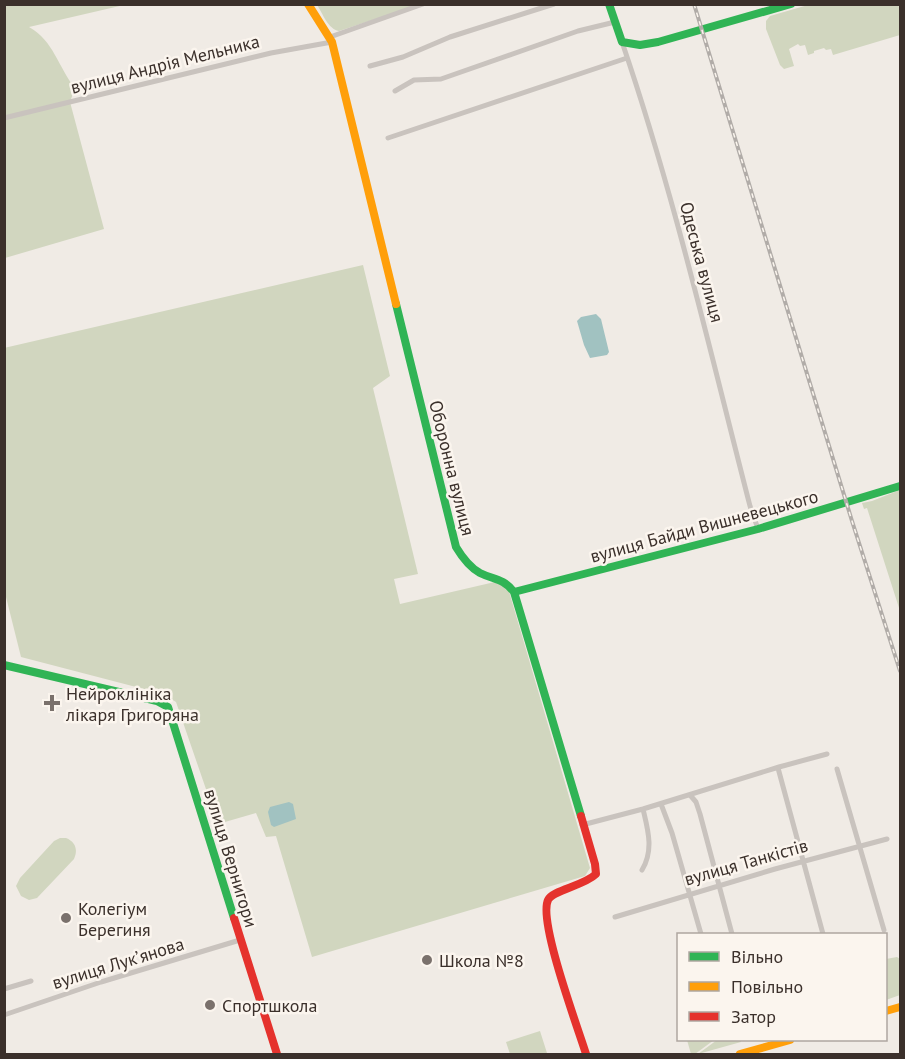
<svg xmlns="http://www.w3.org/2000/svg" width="905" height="1059" font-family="'PT Sans',sans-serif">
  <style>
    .green { fill: #d1d6bf }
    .water { fill: #a1c2c1 }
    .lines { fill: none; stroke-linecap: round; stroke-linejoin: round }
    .street { stroke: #c9c3be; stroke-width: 5 }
    .fast { stroke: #30b455; stroke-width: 8 }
    .slow { stroke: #ff9f0a; stroke-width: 8 }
    .jam { stroke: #e5322d; stroke-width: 8 }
    .rail-casing { stroke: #b1aca8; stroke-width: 4 }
    .rail { stroke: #fbf5ee; stroke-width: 1.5; stroke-dasharray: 4.5; stroke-linecap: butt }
    .poi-dot { fill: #7a716c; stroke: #fbf5ee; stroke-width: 2 }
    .labels { text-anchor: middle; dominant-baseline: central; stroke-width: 5; stroke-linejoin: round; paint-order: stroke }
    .street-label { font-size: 18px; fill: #3b302b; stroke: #fbf5ee }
    .poi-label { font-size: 18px; fill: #3b302b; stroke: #fbf5ee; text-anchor: start }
  </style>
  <rect width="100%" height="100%" fill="#f0ebe5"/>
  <!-- green -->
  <path class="green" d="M5,5h119l-95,22c25,14 29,40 46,61l-5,14 34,127 -99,29z
    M317,5h101l-79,26c-11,-2 -16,-17 -22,-26z
    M808,5h92v30l-67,20 -2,-6 -5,1 -2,-2 -10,3v2l-6,2 -3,-10 -5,1 -2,-2 -9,5 5,17 -10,3 -4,-4 -14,-36v-8l4,-5z
    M363,265l27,111 -17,12 45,186 -24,5 6,25 99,-23 9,7 82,280 -5,8 -273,81 -36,-121 -10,1 -10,-24 -38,11 -42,-122 -13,-8 -142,-37 -17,-68v-241z
    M900,490v121l-33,-103 -3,1 -2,-6 10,-2z
    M66,838c10,4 12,12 8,21l-37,39 -8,2 -8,-4 -5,-10 4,-8 34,-37 6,-3z
    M897,957l3,2v36l-14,5v-41z
    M540,1031l7,22 -6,1h-31l-4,-12z
    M687,1040h27l-19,14h-4z
    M717,1040h24v2l-43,12z"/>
  <!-- water -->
  <path class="water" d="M596,314l5,5 8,33 -2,3 -17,3 -6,-13 -7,-24 4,-4z
    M289,802l4,2 3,15 -22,8 -3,-2 -3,-13 2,-5z"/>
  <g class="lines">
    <!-- street -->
    <path class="street" d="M330,37l93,-33
      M622,42c52,152 88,309 128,464l8,23
      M370,66l33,-9 47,-20 104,-33
      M395,91l19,-11 27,-1 137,-48 37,-9
      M4,118l267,-65 61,-11
      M388,138l239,-80
      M778,768l45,166
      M837,769l47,161
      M690,795l6,7 4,12 32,120
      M661,804l11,29 29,101
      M582,825l61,-16 136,-42 48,-13
      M642,870c12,-20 6,-40 1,-61
      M615,917l160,-48 112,-30
      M4,989l27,-8
      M4,1015l97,-33 139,-42"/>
    <!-- fast -->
    <path class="fast" d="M609,4l13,38 18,3 18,-3 133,-38
      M396,304l60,243c6,10 13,20 24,26 14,7 23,5 34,19l67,224
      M514,592l244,-63 142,-43
      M4,665l153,36 11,6 66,211"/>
    <!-- slow -->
    <path class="slow" d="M308,4l24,38 64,262
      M886,1011l14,-4
      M740,1054l50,-14"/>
    <!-- jam -->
    <path class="jam" d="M581,816l14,48 1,10c-12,12 -44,16 -48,26 -10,21 30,128 38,154
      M234,918l43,136"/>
    <defs>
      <path id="rail" d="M694,4l158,517 48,150"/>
    </defs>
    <!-- rail casing -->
    <use href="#rail" class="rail-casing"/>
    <!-- rail -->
    <use href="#rail" class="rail"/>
  </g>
  <!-- markers -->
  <g class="poi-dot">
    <path d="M49 694h6v6h6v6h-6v6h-6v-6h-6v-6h6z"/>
    <circle cx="66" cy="918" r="6"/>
    <circle cx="427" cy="960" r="6"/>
    <circle cx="210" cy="1005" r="6"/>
  </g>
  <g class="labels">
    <!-- street labels -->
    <g class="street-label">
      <text transform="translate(165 64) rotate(-14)">вулиця Андрія Мельника</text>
      <text transform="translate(702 262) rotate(75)">Одеська вулиця</text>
      <text transform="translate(452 468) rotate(76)">Оборонна вулиця</text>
      <text transform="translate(704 526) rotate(-15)">вулиця Байди Вишневецького</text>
      <text transform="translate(231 858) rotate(73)">вулиця Вернигори</text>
      <text transform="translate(746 862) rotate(-16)">вулиця Танкістів</text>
      <text transform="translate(118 963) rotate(-17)">вулиця Лукʼянова</text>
    </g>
    <!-- poi labels -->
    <g class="poi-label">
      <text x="66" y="693">Нейроклініка<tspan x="66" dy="21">лікаря Григоряна</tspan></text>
      <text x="78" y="908">Колегіум<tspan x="78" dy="21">Берегиня</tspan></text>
      <text x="439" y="960">Школа №8</text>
      <text x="222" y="1005">Спортшкола</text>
    </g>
  </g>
  <!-- border -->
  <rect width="905" height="1059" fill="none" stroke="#3b302b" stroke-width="12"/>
  <!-- legend -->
  <rect x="677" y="933" width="210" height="108" fill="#fbf5ee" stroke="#aea6a0" stroke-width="1.5"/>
  <rect x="689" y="952" width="30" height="9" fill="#30b455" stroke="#aea6a0" stroke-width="1.5"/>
  <text x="731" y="963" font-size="18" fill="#3b302b">Вільно</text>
  <rect x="689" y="982" width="30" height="9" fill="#ff9f0a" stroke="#aea6a0" stroke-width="1.5"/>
  <text x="731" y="993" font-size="18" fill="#3b302b">Повільно</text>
  <rect x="689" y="1012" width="30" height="9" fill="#e5322d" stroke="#aea6a0" stroke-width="1.5"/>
  <text x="731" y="1023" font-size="18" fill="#3b302b">Затор</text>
</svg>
